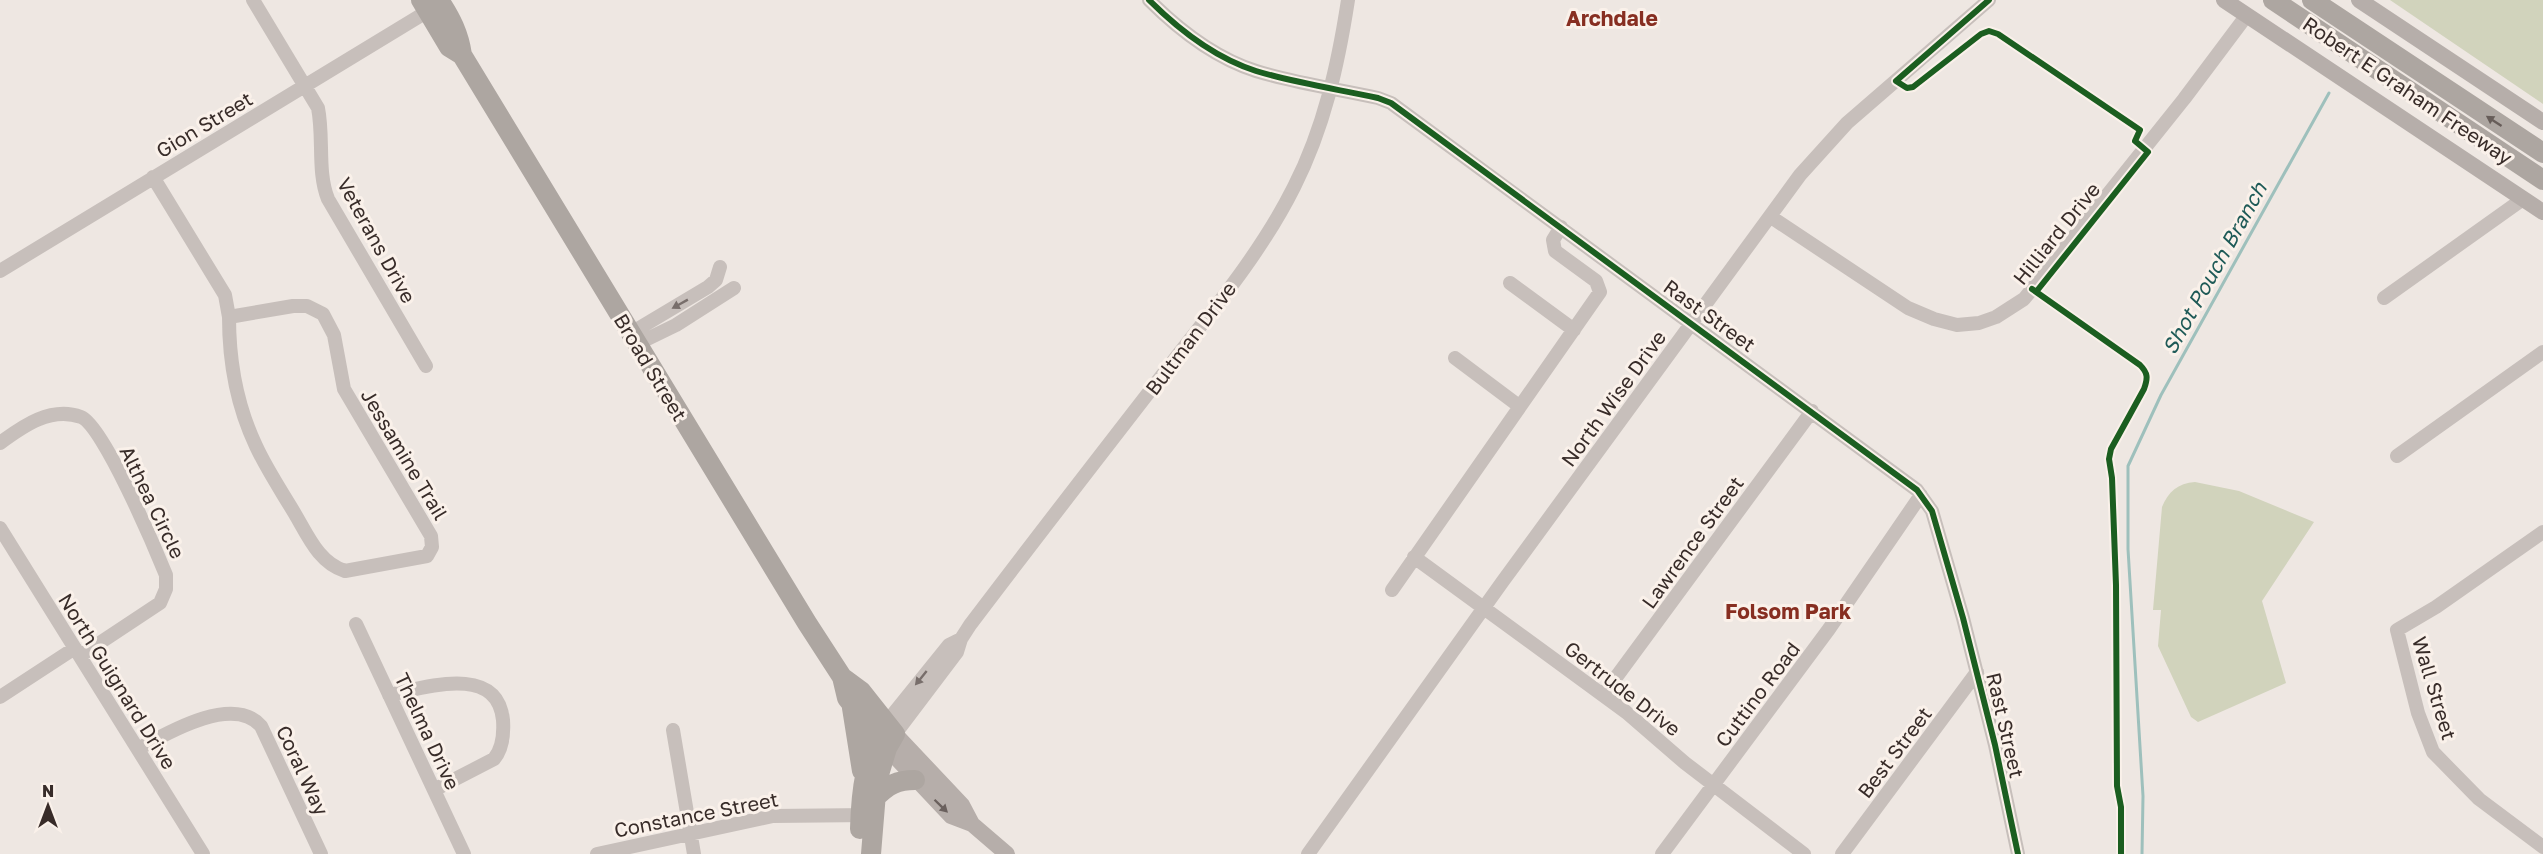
<svg xmlns="http://www.w3.org/2000/svg" width="2543" height="854" font-family="'Golos Text',sans-serif">
  <style>
    .green { fill: #d1d3bc }
    .lines { fill: none; stroke-linecap: round; stroke-linejoin: round }
    .stream { stroke: #9ec0bc; stroke-width: 3 }
    .minor { stroke: #c7bfbb; stroke-width: 14 }
    .major { stroke: #b6aeaa; stroke-width: 16 }
    .highway { stroke: #ada6a1; stroke-width: 20 }
    .cycleway-casing { stroke: #faf1ea; stroke-width: 10 }
    .cycleway { stroke: #1b5e20; stroke-width: 6 }
    .oneway { fill: #675d59 }
    .oneway2 { fill: #786e6b }
    .oneway3 { fill: #6a605d }
    .labels { text-anchor: middle; dominant-baseline: central; stroke-width: 6; stroke-linejoin: round; paint-order: stroke }
    .street-label { font-size: 20px; fill: #382c29; stroke: #faf1ea }
    .neighbourhood-label { font-size: 21px; font-weight: bold; fill: #872e21; stroke: #faf1ea }
    .water-label { font-size: 21px; font-style: italic; fill: #1e5a57; stroke: #faf1ea }
  </style>
  <rect width="100%" height="100%" fill="#eee7e2"/>
  <!-- green -->
  <path class="green" d="M2390,0h153v104z
    M2195,482l44,9 75,31 -52,79 24,82 -88,39 -7,-5 -33,-71 3,-36h-8l9,-103c6,-15 16,-24 33,-25z"/>
  <g class="lines">
    <!-- stream -->
    <path class="stream" d="M2142,854l1,-58 -15,-247v-83l33,-71 168,-302"/>
    <!-- minor -->
    <path class="minor" d="M253,0l65,108c6,30 -1,64 10,91l98,167
      M1149,0c30,30 66,58 107,71 39,12 81,18 122,27l13,5 526,387 15,21 31,107 32,127 23,109
      M153,177l72,118 4,22
      M1771,217l137,91 26,11 23,6 22,-2 17,-6 28,-18 160,-200 63,-84
      M0,271l428,-260
      M1510,283l64,47
      M2384,298l139,-99
      M293,306h14l16,8 11,21 10,54 87,147 1,11 -5,9 -82,15c-26,-8 -37,-35 -50,-57 -13,-22 -28,-44 -39,-68 -19,-40 -27,-85 -27,-129z
      M631,333l77,-46 8,-7 4,-13
      M637,344l39,-19 58,-37
      M1455,358l64,48
      M0,443c23,-17 51,-37 81,-26 22,8 74,131 85,158v14l-6,14 -80,53
      M2397,456l146,-104
      M0,528l203,326
      M2543,532l-107,75 -39,23 21,83 15,39 46,47 64,48
      M1414,557l212,155 59,51 119,91
      M1392,590l208,-298 -4,-11 -41,-30 -2,-11 8,-13
      M356,624l108,230
      M389,695c35,-7 108,-32 114,25 1,14 0,28 -9,39l-60,31
      M1603,695l209,-284
      M0,697l75,-49
      M886,723l63,-78 12,-6
      M673,730l21,124
      M895,734l62,-82 4,-13 9,-14c65,-86 131,-171 197,-256 45,-58 94,-116 127,-182 30,-59 44,-122 54,-187
      M138,749c29,-16 95,-55 123,-23l60,128
      M597,854l176,-38 96,-1
      M1308,854l195,-273 297,-406 47,-52 142,-123
      M1662,854l167,-225 92,-134
      M1842,854l135,-182"/>
    <!-- major -->
    <path class="major" d="M2224,0l319,212
      M2359,0l184,122
      M895,734l67,71 10,19 35,30
      M887,748l64,68 21,8"/>
    <!-- highway -->
    <path class="highway" d="M421,0l28,47 13,8
      M439,0c12,18 20,34 23,55l345,568 35,54 19,14 34,43 -8,14 -10,33 -6,73
      M2273,0l270,180
      M2312,0l231,153
      M842,677l5,21 37,47
      M852,708l10,63
      M875,798c13,-13 22,-18 40,-18
      M860,829c1,-39 5,-73 26,-106"/>
    <defs>
      <path id="cycleway" d="M1149,0c30,30 66,58 107,71 39,12 81,18 122,27l13,5 526,387 15,21 31,107 32,127 23,109
        M1989,0l-93,81 11,7 6,-1 68,-53 8,-3 9,3 142,96 -5,11 13,11 -112,140
        M2032,289l108,76c8,8 8,13 4,24l-33,60 -2,10 3,19 4,107 1,201 4,21v47"/>
    </defs>
    <!-- cycleway casing -->
    <use href="#cycleway" class="cycleway-casing"/>
    <!-- cycleway -->
    <use href="#cycleway" class="cycleway"/>
  </g>
  <!-- one-way arrows -->
  <defs><path id="oneway-solid" d="M-6-.8H1V-3.2L6.5 0L1 3.2V.8H-6Z" transform="scale(1.5)"/></defs>
  <use class="oneway" href="#oneway-solid" transform="translate(2494 121) rotate(-147)"/>
  <g class="oneway2">
    <use href="#oneway-solid" transform="translate(680 304) rotate(151)"/>
    <use href="#oneway-solid" transform="translate(921 678) rotate(129)"/>
  </g>
  <use class="oneway3" href="#oneway-solid" transform="translate(941 806) rotate(44)"/>
  <g class="labels">
    <!-- street labels -->
    <g class="street-label">
      <text transform="translate(2408 90) rotate(34)">Robert E Graham Freeway</text>
      <text transform="translate(204 124) rotate(-31)">Gion Street</text>
      <text transform="translate(2056 233) rotate(-51)">Hilliard Drive</text>
      <text transform="translate(377 240) rotate(61)">Veterans Drive</text>
      <text transform="translate(1710 315) rotate(36)">Rast Street</text>
      <text transform="translate(1190 338) rotate(-53)">Bultman Drive</text>
      <text transform="translate(651 367) rotate(59)">Broad Street</text>
      <text transform="translate(1613 398) rotate(-54)">North Wise Drive</text>
      <text transform="translate(405 454) rotate(59)">Jessamine Trail</text>
      <text transform="translate(153 502) rotate(64)">Althea Circle</text>
      <text transform="translate(1692 542) rotate(-54)">Lawrence Street</text>
      <text transform="translate(118 681) rotate(58)">North Guignard Drive</text>
      <text transform="translate(1623 688) rotate(38)">Gertrude Drive</text>
      <text transform="translate(2435 688) rotate(73)">Wall Street</text>
      <text transform="translate(1757 694) rotate(-53)">Cuttino Road</text>
      <text transform="translate(2006 725) rotate(77)">Rast Street</text>
      <text transform="translate(428 731) rotate(65)">Thelma Drive</text>
      <text transform="translate(1894 752) rotate(-53)">Best Street</text>
      <text transform="translate(303 770) rotate(65)">Coral Way</text>
      <text transform="translate(696 814) rotate(-11)">Constance Street</text>
    </g>
    <!-- neighbourhood labels -->
    <g class="neighbourhood-label">
      <text x="1612" y="18">Archdale</text>
      <text x="1788" y="611">Folsom Park</text>
    </g>
    <!-- water labels -->
    <g class="water-label">
      <text transform="translate(2214 268) rotate(-61)">Shot Pouch Branch</text>
    </g>
  </g>
  <!-- north arrow -->
  <g transform="translate(48 806)" stroke="#faf1ea" stroke-width="4.5" paint-order="stroke">
  <path d="M0-4.5L10 22L0 15L-10 22Z" fill="#382c29"/>
  <text y="-9" font-size="16" font-weight="bold" text-anchor="middle" fill="#382c29">N</text>
  </g>
</svg>
